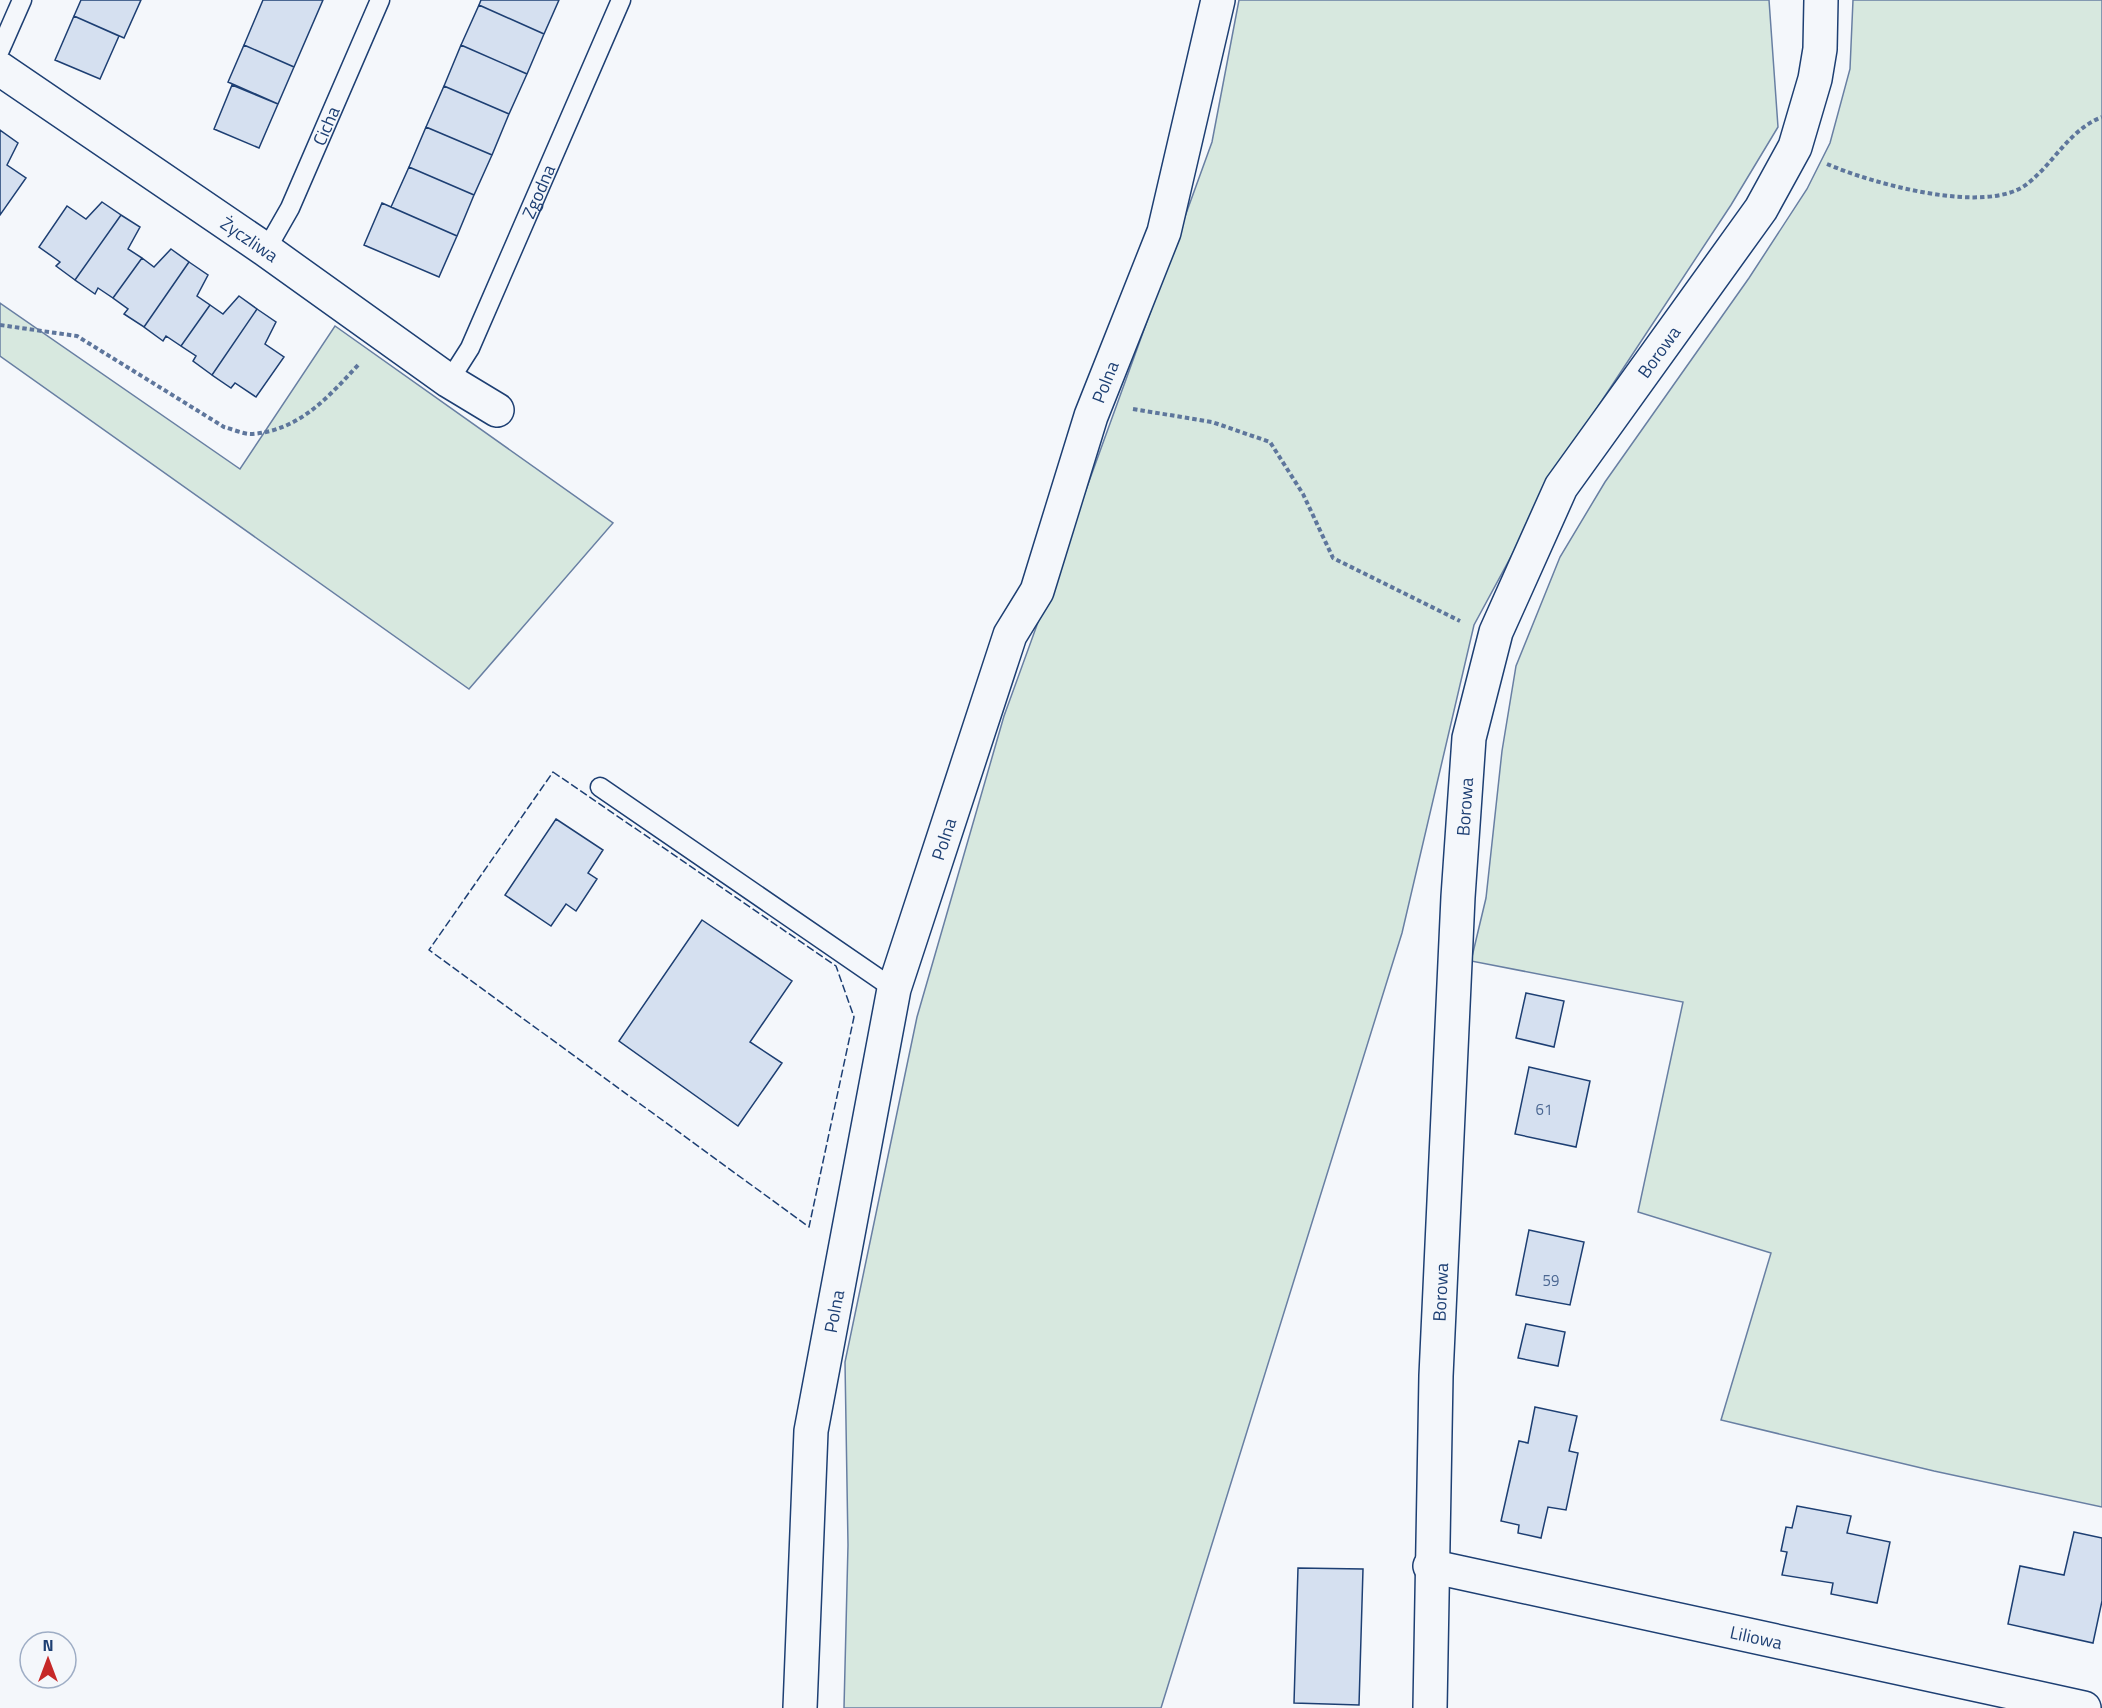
<svg xmlns="http://www.w3.org/2000/svg" width="2102" height="1708" font-family="'Titillium Web',sans-serif">
  <style>
    .green { fill: #d7e8df; stroke: #687fa3; stroke-width: 1.5 }
    .building { fill: #d5e0f0; stroke: #1d3f73; stroke-width: 1.5 }
    .lines { fill: none; stroke-linecap: round; stroke-linejoin: round }
    .service-casing { stroke: #1d3f73; stroke-width: 21 }
    .minor-casing { stroke: #1d3f73; stroke-width: 36 }
    .path { stroke: #5e769c; stroke-width: 4; stroke-dasharray: 4.5 3; stroke-linecap: butt }
    .service { stroke: #f4f7fb; stroke-width: 18 }
    .minor { stroke: #f4f7fb; stroke-width: 33 }
    .fence { stroke: #1d3f73; stroke-width: 1.5; stroke-dasharray: 8 3; stroke-linecap: butt }
    .labels { text-anchor: middle; dominant-baseline: central; stroke-width: 4.5; stroke-linejoin: round; paint-order: stroke }
    .number-label { font-size: 15px; fill: #4b6792 }
    .street-label { font-size: 18px; fill: #1d3f73; stroke: #f4f7fb }
  </style>
  <rect width="100%" height="100%" fill="#f4f7fb"/>
  <!-- green -->
  <path class="green" d="M1239,0h530l9,127 -47,78 -165,250 -92,170 -72,308 -241,775h-317l4,-163 -3,-183 72,-345 87,-301 208,-574z
    M1853,0h249v1507l-168,-36 -213,-51 50,-167 -133,-41 45,-210 -212,-41 15,-63 16,-147 14,-85 44,-109 45,-75 144,-204 58,-89 23,-46 20,-74z
    M0,303l240,166 95,-143 278,197 -144,166 -469,-333z"/>
  <!-- building -->
  <path class="building" d="M81,0h60l-17,38 -50,-22z
    M263,0h60l-29,67 -50,-22z
    M481,0h78l-15,34 -65,-29z
    M479,5l65,29 -17,40 -66,-29z
    M74,16l45,20 -19,43 -45,-19z
    M244,45l50,22 -16,37 -50,-22z
    M461,45l66,29 -18,40 -65,-28z
    M232,85l46,19 -19,44 -45,-19z
    M444,86l65,28 -17,41 -66,-28z
    M426,127l66,28 -18,40 -65,-28z
    M0,130l18,13 -11,22 19,13 -26,37z
    M409,167l65,28 -17,41 -66,-29z
    M102,202l19,13 -46,65 -19,-14 4,-4 -21,-15 28,-41 19,13z
    M382,203l75,33 -18,41 -75,-32z
    M121,215l19,12 -12,22 14,9 -29,40 -15,-10 -3,6 -20,-14z
    M171,249l18,13 -45,65 -20,-13 4,-5 -15,-11 29,-40 12,9z
    M189,262l19,13 -11,21 13,9 -29,41 -15,-10 -3,5 -19,-14z
    M239,296l18,13 -45,66 -19,-14 3,-5 -15,-10 29,-41 13,9z
    M257,309l19,13 -11,22 19,13 -28,40 -21,-14 -4,5 -19,-13z
    M556,819l47,31 -15,23 9,6 -21,32 -10,-7 -15,22 -46,-31z
    M702,920l90,61 -42,61 32,21 -44,63 -119,-85z
    M1526,993l38,8 -10,46 -38,-9z
    M1529,1067l61,14 -14,66 -61,-13z
    M1529,1230l55,12 -14,63 -54,-10z
    M1526,1324l39,8 -7,34 -40,-8z
    M1535,1407l42,9 -8,35 9,2 -12,57 -18,-3 -7,31 -23,-5 1,-8 -18,-4 18,-80 9,2z
    M1797,1506l54,10 -4,17 43,9 -13,61 -46,-9 2,-11 -51,-8 5,-23 -6,-1 5,-24 6,1z
    M2074,1532l28,6v63l-9,42 -85,-19 12,-58 44,9z
    M1298,1568l65,1 -4,136 -65,-2z"/>
  <g class="lines">
    <defs>
      <g id="service">
        <path d="M0,50l22,-50"/>
        <path id="s1" d="M266,250l24,-42 90,-208"/>
        <path id="s2" d="M449,381l21,-33 151,-348"/>
        <path d="M600,787l294,202"/>
      </g>
      <g id="minor">
        <path id="s3" d="M0,69l266,181 183,131 48,29"/>
        <path id="s4" d="M1430,1566l654,142"/>
        <path id="s5" d="M800,1708l11,-277 83,-442 116,-354 27,-44 54,-175 73,-184 54,-232"/>
        <path id="s6" d="M1430,1708l6,-332 22,-479 11,-159 27,-106 65,-145 200,-278 34,-62 20,-68 5,-30 1,-49"/>
      </g>
    </defs>
    <!-- service casing -->
    <use href="#service" class="service-casing"/>
    <!-- minor casing -->
    <use href="#minor" class="minor-casing"/>
    <!-- path -->
    <path class="path" d="M1827,164c44,19 159,52 200,20 28,-22 42,-54 75,-67
      M0,325l77,11 147,91c8,2 19,7 27,7 49,-3 78,-38 109,-71
      M1133,409l79,13 58,20 33,52 30,64 127,63"/>
    <!-- service -->
    <use href="#service" class="service"/>
    <!-- minor -->
    <use href="#minor" class="minor"/>
    <!-- fence -->
    <path class="fence" d="M553,772l283,194 18,51 -45,210 -380,-277z"/>
  </g>
  <g class="labels">
    <!-- number labels -->
    <g class="number-label">
      <text x="1544" y="1109">61</text>
      <text x="1551" y="1280">59</text>
    </g>
    <!-- street labels -->
    <g class="street-label">
      <text stroke="none"><textPath href="#s1" startOffset="138">Cicha</textPath></text>
      <text stroke="none"><textPath href="#s2" startOffset="210">Zgodna</textPath></text>
      <text stroke="none"><textPath href="#s3" startOffset="302">Życzliwa</textPath></text>
      <text stroke="none"><textPath href="#s6" startOffset="1406">Borowa</textPath></text>
      <text stroke="none"><textPath href="#s5" startOffset="1371">Polna</textPath></text>
      <text stroke="none"><textPath href="#s6" startOffset="902">Borowa</textPath></text>
      <text stroke="none"><textPath href="#s5" startOffset="885">Polna</textPath></text>
      <text stroke="none"><textPath href="#s6" startOffset="416">Borowa</textPath></text>
      <text stroke="none"><textPath href="#s5" startOffset="399">Polna</textPath></text>
      <text stroke="none"><textPath href="#s4" startOffset="334">Liliowa</textPath></text>
    </g>
  </g>
  <!-- north arrow -->
  <g transform="translate(48 1660)"><circle r="28" fill="#f4f7fb" stroke="#9eadc5" stroke-width="1.5"/>
  <path d="M0-4.5L10 22L0 15L-10 22Z" fill="#c62828"/>
  <text y="-9" font-size="16" font-weight="bold" text-anchor="middle" fill="#1d3f73">N</text>
  </g>
</svg>
